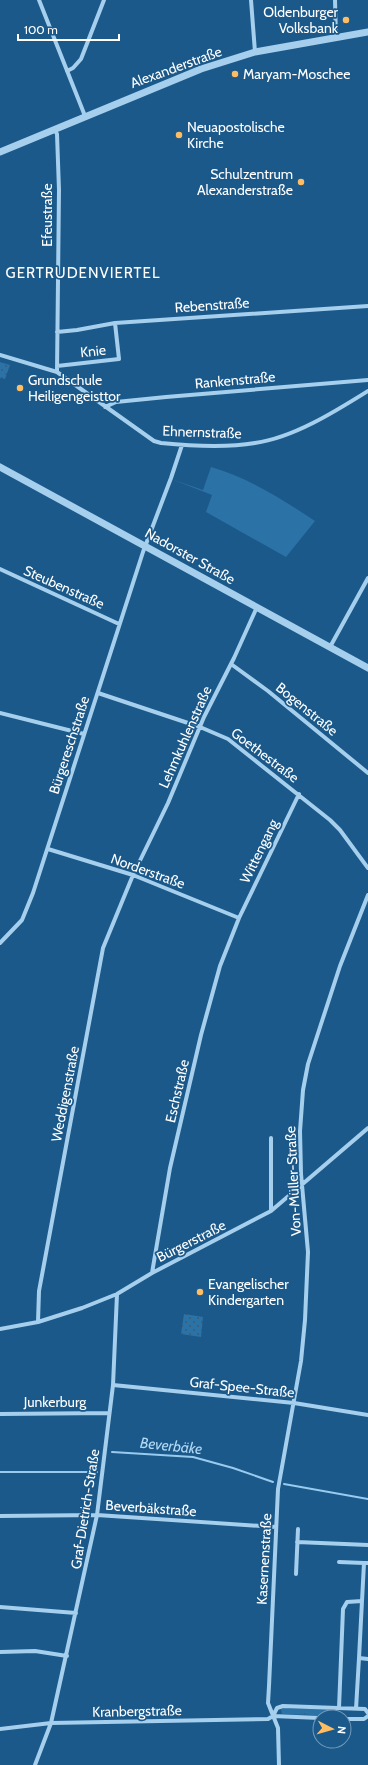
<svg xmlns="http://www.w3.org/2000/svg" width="368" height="1765" font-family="Cabin,sans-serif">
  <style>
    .grass { fill: url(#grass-tufts) }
    .park { fill: url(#park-dots) }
    .garden { fill: #2b72a6 }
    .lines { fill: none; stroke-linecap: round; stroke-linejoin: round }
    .stream { stroke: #98cbef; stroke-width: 2 }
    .minor { stroke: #a5cfed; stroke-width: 4 }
    .tertiary { stroke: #a5cfed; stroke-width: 7 }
    .poi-dot { fill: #febd62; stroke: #1b598a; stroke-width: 1.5 }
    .labels { text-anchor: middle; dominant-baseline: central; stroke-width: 3.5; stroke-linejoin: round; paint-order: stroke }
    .poi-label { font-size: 14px; fill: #fff; stroke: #1b598a; text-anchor: start }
    .street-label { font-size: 14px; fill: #fff; stroke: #1b598a }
    .neighbourhood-label { font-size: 15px; letter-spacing: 1px; fill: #fff; stroke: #1b598a }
    .water-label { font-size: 15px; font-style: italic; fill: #b1d8f4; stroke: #1b598a }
  </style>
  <defs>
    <pattern id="grass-tufts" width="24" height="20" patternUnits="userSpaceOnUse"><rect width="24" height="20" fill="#2b72a6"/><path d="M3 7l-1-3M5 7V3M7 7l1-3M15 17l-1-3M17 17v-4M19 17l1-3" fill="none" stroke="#3f5b70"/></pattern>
    <pattern id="park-dots" width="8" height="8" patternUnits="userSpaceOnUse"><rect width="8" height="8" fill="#2b72a6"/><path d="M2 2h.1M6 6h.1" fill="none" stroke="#3f5b70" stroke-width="1.8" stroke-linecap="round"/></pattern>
  </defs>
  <rect width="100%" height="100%" fill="#1b598a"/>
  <!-- grass -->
  <path class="grass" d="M286,1708l48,2 3,4 -3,2 -52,-2 -1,-5z"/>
  <!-- park -->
  <path class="park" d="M0,362l10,3 -5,14 -5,-1z
    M184,1314l19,3 -2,20 -20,-3z"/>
  <!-- garden -->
  <path class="garden" d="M211,467c38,11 71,32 104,54l-29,36 -80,-45 6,-17 -41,-16 32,11z"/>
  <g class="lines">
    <!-- stream -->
    <path class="stream" d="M112,1452l81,5 40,11 40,14
      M0,1472h97
      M284,1484l84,15"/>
    <!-- minor -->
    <path class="minor" d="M39,0l46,116
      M251,0l4,52
      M335,0l1,38
      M67,71l6,-3 8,-9 23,-59
      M54,129l3,5 2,56 -2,182
      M57,332l20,-2 38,-7 253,-17
      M0,355l57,17 97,69 7,2c31,3 64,5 94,0 38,-5 81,-32 113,-52
      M57,366l62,-7 -4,-36
      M105,407l11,-5 50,-5 202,-17
      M0,569l119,55
      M330,647l38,-69
      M231,664l37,27 100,82
      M98,693l102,34 28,12 102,81 10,10 28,38
      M0,713l84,21
      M48,849l85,26 106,43
      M0,943l22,-23 11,-27 110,-341 28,-74 11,-33
      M271,1138v73
      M152,1273l18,-105 31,-133 19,-69 19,-48 60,-124
      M38,1322l1,-31 64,-343 30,-73 35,-72 36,-86 30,-59 23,-51
      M0,1329l38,-7 44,-14 35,-14 35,-21 119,-62 97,-83
      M113,1385l181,18 74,12
      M0,1414l109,-1
      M0,1516l97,-1 179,12
      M297,1542l71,3
      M339,1562l25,1
      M296,1574l2,-45
      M0,1607l76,6
      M0,1652l35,-1 32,5
      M359,1658l5,-95h4
      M339,1708l4,-99 4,-7 15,-1
      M356,1709l3,-51 9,1
      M320,1718l-47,-2 4,-8 6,-2 82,3 3,4
      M344,1719h20l4,-3
      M0,1729l51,-6 217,-4 5,-3
      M35,1765l16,-42 46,-208 16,-130 4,-91
      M279,1765l-1,-37 -10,-25 1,-17 9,-197 23,-128 4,-41 3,-68 -7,-78 -1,-43 3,-41 5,-26 15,-46 17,-52 28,-71"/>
    <!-- tertiary -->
    <path class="tertiary" d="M0,152l201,-83 54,-17 113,-20
      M0,467l368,201"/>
  </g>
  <!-- markers -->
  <g class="poi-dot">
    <circle cx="346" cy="20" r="4"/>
    <circle cx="235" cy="74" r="4"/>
    <circle cx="179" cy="135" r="4"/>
    <circle cx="301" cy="182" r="4"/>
    <circle cx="20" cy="388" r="4"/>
    <circle cx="200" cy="1292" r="4"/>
  </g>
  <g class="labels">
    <!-- poi labels -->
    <g class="poi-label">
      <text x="338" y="12" text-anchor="end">Oldenburger<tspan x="338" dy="16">Volksbank</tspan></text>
      <text x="243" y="74">Maryam-Moschee</text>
      <text x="187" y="127">Neuapostolische<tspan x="187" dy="16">Kirche</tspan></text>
      <text x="293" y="174" text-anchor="end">Schulzentrum<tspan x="293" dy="16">Alexanderstraße</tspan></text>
      <text x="28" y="380">Grundschule<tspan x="28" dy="16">Heiligengeisttor</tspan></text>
      <text x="208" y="1284">Evangelischer<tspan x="208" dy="16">Kindergarten</tspan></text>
    </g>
    <!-- street labels -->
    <g class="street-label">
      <text transform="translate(176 67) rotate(-20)">Alexanderstraße</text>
      <text transform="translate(47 215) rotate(-90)">Efeustraße</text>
      <text transform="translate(212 305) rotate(-4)">Rebenstraße</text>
      <text transform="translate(93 351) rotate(-6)">Knie</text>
      <text transform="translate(235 380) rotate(-5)">Rankenstraße</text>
      <text transform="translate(202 432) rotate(2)">Ehnernstraße</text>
      <text transform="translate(190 556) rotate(29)">Nadorster Straße</text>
      <text transform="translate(64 587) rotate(24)">Steubenstraße</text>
      <text transform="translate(307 709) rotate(39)">Bogenstraße</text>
      <text transform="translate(185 737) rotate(-66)">Lehmkuhlenstraße</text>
      <text transform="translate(69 745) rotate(-72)">Bürgereschstraße</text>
      <text transform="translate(265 755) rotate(37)">Goethestraße</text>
      <text transform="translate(259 851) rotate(-64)">Wittengang</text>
      <text transform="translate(148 871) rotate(20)">Norderstraße</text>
      <text transform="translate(177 1091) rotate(-77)">Eschstraße</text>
      <text transform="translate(65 1094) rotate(-79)">Weddigenstraße</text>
      <text transform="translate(293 1181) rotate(-93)">Von-Müller-Straße</text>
      <text transform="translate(191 1241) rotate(-27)">Bürgerstraße</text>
      <text transform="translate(242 1387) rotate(6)">Graf-Spee-Straße</text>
      <text x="55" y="1402">Junkerburg</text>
      <text transform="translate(151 1508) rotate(4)">Beverbäkstraße</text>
      <text transform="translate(85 1509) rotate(-81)">Graf-Dietrich-Straße</text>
      <text transform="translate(264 1559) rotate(-87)">Kasernenstraße</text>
      <text transform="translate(137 1711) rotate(-1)">Kranbergstraße</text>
    </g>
    <!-- neighbourhood labels -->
    <g class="neighbourhood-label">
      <text x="83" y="273">GERTRUDENVIERTEL</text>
    </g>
    <!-- water labels -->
    <g class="water-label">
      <text transform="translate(171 1446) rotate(6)">Beverbäke</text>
    </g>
  </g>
  <!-- north arrow -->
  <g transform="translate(332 1729) rotate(96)"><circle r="19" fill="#1b598a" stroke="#769bb9"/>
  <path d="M0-3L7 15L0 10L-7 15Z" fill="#febd62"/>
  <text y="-6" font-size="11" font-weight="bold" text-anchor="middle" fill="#ffffff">N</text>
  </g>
  <!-- scale -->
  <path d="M18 34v6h101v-6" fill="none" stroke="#ffffff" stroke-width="2"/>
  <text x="24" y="34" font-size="12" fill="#ffffff" stroke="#1b598a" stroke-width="3" paint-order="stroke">100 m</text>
</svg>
